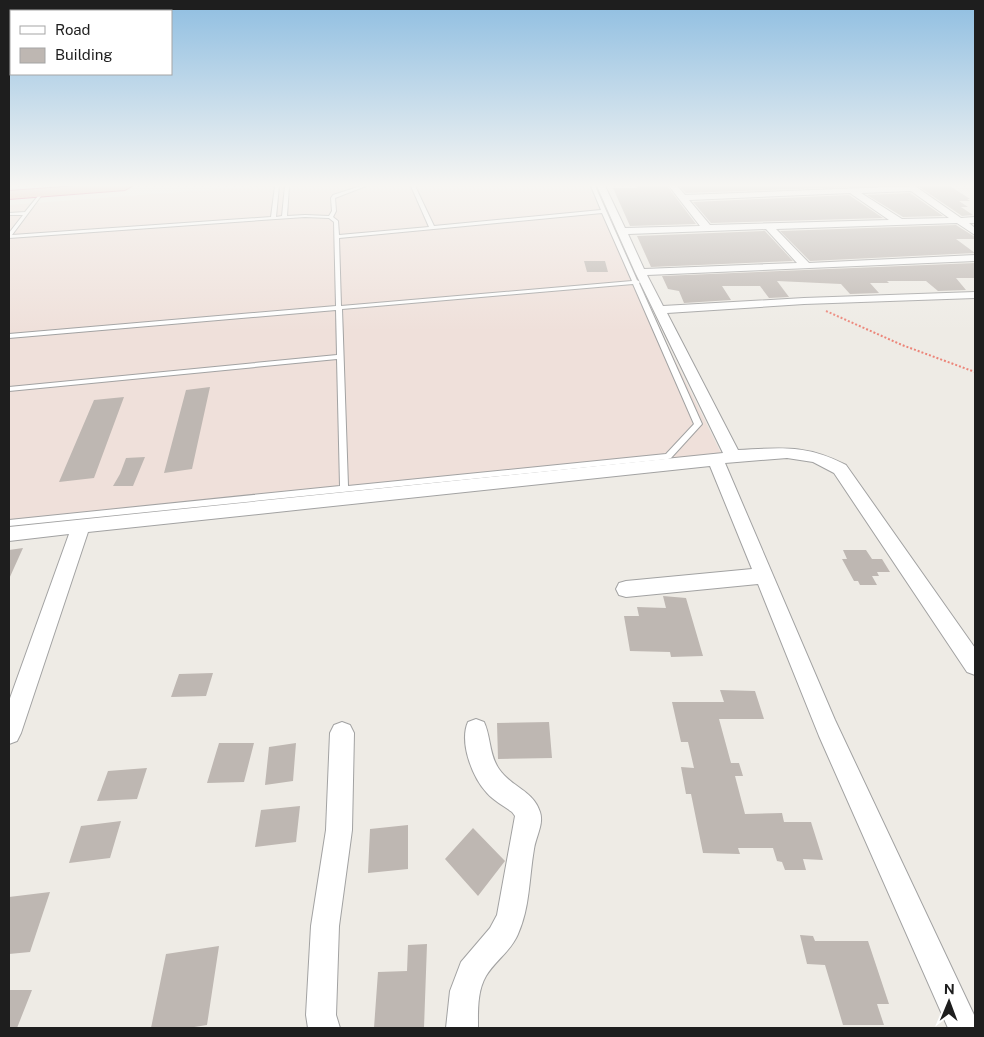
<svg xmlns="http://www.w3.org/2000/svg" width="984" height="1037" font-family="'Public Sans',sans-serif">
  <style>
    .military { fill: #efe0da }
    .building { fill: #beb7b2 }
    .lines { fill: none; stroke-linecap: round; stroke-linejoin: round }
    .service-casing { stroke: #a2a2a2; stroke-width: 2 }
    .minor-casing { stroke: #a2a2a2; stroke-width: 2 }
    .trunk-casing { stroke: #c93667; stroke-width: 2 }
    .path { stroke: #ec8579; stroke-width: 2; stroke-dasharray: 2 2; stroke-linecap: butt }
    .service { fill: #fff; fill-rule: evenodd }
    .minor { fill: #fff; fill-rule: evenodd }
    .trunk { fill: #e8b4a4; fill-rule: evenodd }
  </style>
  <rect width="100%" height="100%" fill="#eeebe5"/>
  <!-- military -->
  <path class="military" d="M260,186h328l136,273 -715,75v-329z"/>
  <!-- building -->
  <path class="building" d="M636,186h31l29,38 -66,2 -17,-38h24z
    M679,186h198l-191,7z
    M918,186h32l20,13h-3l3,2h-11l9,6h-7l12,8 -11,1z
    M910,193l33,23 -40,1 -36,-22z
    M849,195l34,23 -172,5 -18,-21z
    M956,225l19,12v2h-19l19,14 -165,8 -30,-30z
    M765,231l28,30 -142,6 -14,-31z
    M584,261h21l3,11h-21z
    M975,263v15h-19l10,12 -28,1 -12,-10h-39l2,2h-19l9,10 -29,1 -9,-10 -64,-3 12,16 -20,1 -9,-12h-38l9,14 -47,3 -5,-12 -11,-2 -6,-13z
    M210,387l-18,82 -28,4 22,-83z
    M124,397l-30,81 -35,4 35,-82z
    M145,457l-12,29h-20l7,-12 6,-16z
    M23,548l-14,31v-29z
    M843,550h23l6,9h10l8,13h-13l2,4h-7l5,9h-17l-2,-4h-4l-12,-22h5z
    M663,596l23,2 17,58 -32,1 -1,-5 -40,-1 -6,-35h15l-2,-9 29,1z
    M213,673l-7,23 -35,1 8,-23z
    M720,690l35,1 9,28h-45l12,44h8l4,13h-8l10,38 37,-1 2,9h27l12,38 -20,-1 3,11h-21l-3,-8 -5,-1 -4,-13h-35l2,6 -37,-1 -12,-59h-5l-5,-27 13,1 -6,-26h-7l-9,-40h52z
    M549,722l3,36 -54,1 -1,-36z
    M219,743h35l-10,39 -37,1z
    M296,743l-3,38 -28,4 4,-38z
    M147,768l-10,31 -40,2 11,-30z
    M300,806l-4,36 -41,5 6,-37z
    M121,821l-11,37 -41,5 12,-37z
    M408,825v44l-40,4 2,-44z
    M473,828l32,33 -27,35 -33,-37z
    M50,892l-20,60 -21,2v-57z
    M800,935l13,1 2,5h53l21,63h-12l7,21h-41l-18,-60 -18,-1z
    M427,944l-3,84h-50l4,-56 29,-1 1,-26z
    M219,946l-12,79 -19,3h-37l15,-74z
    M9,990h23l-15,38h-8z"/>
  <g class="lines">
    <defs>
      <path id="service" d="M275,186h4l-3,31 6,-1 3,-30h4l-2,30 18,-1 24,1 3,-5 -1,-13 2,-3 28,-9h5l-31,12 1,13 -3,6 5,4 1,14 90,-8 -18,-41h4l19,40 167,-16 -10,-24h4l42,94 3,2 -1,1 63,141 -31,34 -3,1 -659,67v-6l331,-34 -3,-127 -328,32v-4l328,-32 -1,-45 -327,28v-4l327,-28 -2,-84 -5,-4 -24,-1 -296,21v-5l14,-18h-14v-2l16,-1 17,-21 2,1 -32,43 259,-18zM602,213l30,68 -291,25 -2,-68zM633,284l61,140 -28,30 -318,32 -6,-177z"/>
      <path id="minor" d="M597,186h8l20,42 75,-2 -31,-40h8l8,9 230,-9 46,32 14,-1v6h-6l6,5v7l-18,-12 -181,6 33,34 166,-8v6l-328,14 16,31 141,-8 171,-6v6l-171,6 -137,9 71,137c44,-2 67,-6 108,15l129,183v27l-8,-3 -133,-199 -21,-11 -26,-4 -62,5 110,257 140,297v11h-27l-129,-292 -61,-152 -132,13 -7,-2 -3,-6 3,-6 7,-2 126,-12 -42,-103 -622,66 -67,201 -4,8 -8,3v-43l60,-167 -60,7v-14l714,-74 -88,-181zM911,191l38,27 -47,1 -41,-26zM850,193l39,27 -179,5 -21,-25zM766,229l31,34 -153,6 -16,-35z
        M476,719l8,3c7,15 5,33 15,47 12,18 34,21 41,43 4,12 -4,24 -6,37 -5,29 -4,58 -16,85 -7,17 -23,27 -32,42 -9,15 -8,36 -8,52h-32l4,-37 11,-29 29,-34 7,-13 18,-99 -3,-4c-8,-6 -18,-11 -25,-19 -15,-16 -28,-51 -19,-71z
        M342,722l8,3 4,8 -2,97 -13,96 -3,89 4,13h-32l-2,-13 5,-89 15,-96 4,-97 4,-8z"/>
      <path id="trunk" d="M77,186h55l-7,4 -116,9v-8z"/>
    </defs>
    <!-- service casing -->
    <use href="#service" class="service-casing"/>
    <!-- minor casing -->
    <use href="#minor" class="minor-casing"/>
    <!-- trunk casing -->
    <use href="#trunk" class="trunk-casing"/>
    <!-- path -->
    <path class="path" d="M826,311l76,34 73,27"/>
    <!-- service -->
    <use href="#service" class="service"/>
    <!-- minor -->
    <use href="#minor" class="minor"/>
    <!-- trunk -->
    <use href="#trunk" class="trunk"/>
  </g>
  <!-- sky -->
  <linearGradient id="sky" x2="0" y2="1"><stop stop-color="#8fbee1"/><stop offset="0.56" stop-color="#f7f6f3"/><stop offset="1" stop-color="#f7f6f3" stop-opacity="0"/></linearGradient>
  <rect width="984" height="331" fill="url(#sky)"/>
  <!-- border -->
  <rect width="984" height="1037" fill="none" stroke="#1e1e1e" stroke-width="20"/>
  <!-- legend -->
  <rect x="10" y="10" width="162" height="65" fill="#ffffff" stroke="#a5a5a5"/>
  <rect x="20" y="26" width="25" height="8" fill="#ffffff" stroke="#a5a5a5"/>
  <text x="55" y="35" font-size="15" fill="#1e1e1e">Road</text>
  <rect x="20" y="48" width="25" height="15" fill="#beb7b2" stroke="#a5a5a5"/>
  <text x="55" y="60" font-size="15" fill="#1e1e1e">Building</text>
  <!-- north arrow -->
  <g transform="translate(949 1002) rotate(1)" stroke="#ffffff" stroke-width="4" paint-order="stroke">
  <path d="M0-4L9 19L0 12L-9 19Z" fill="#1e1e1e"/>
  <text y="-8" font-size="14" font-weight="bold" text-anchor="middle" fill="#1e1e1e">N</text>
  </g>
</svg>
